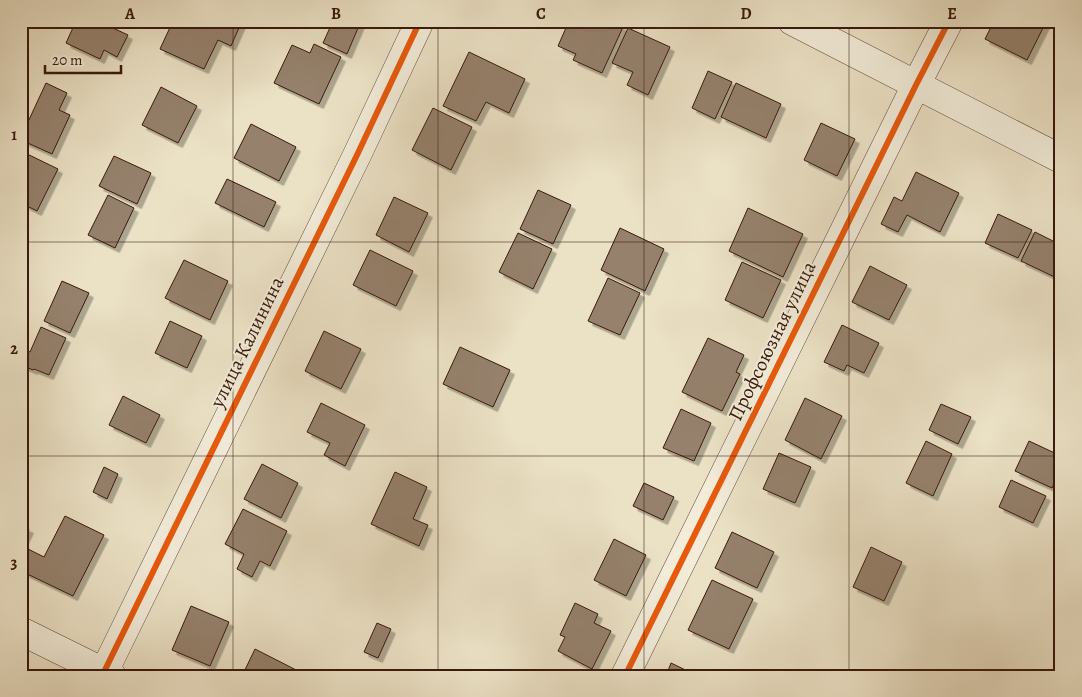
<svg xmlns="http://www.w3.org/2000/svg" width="1082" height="697" font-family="Alegreya,serif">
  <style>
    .building { fill: #95816c; stroke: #38190c; filter: url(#shadow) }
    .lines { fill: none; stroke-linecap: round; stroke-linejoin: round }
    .minor-casing { stroke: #654b3a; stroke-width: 29 }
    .minor { stroke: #f2ecd9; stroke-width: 28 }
    .cycleway-casing { stroke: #f2ecd9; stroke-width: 9 }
    .cycleway { stroke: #e8590c; stroke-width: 6 }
    .grid { fill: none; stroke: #38190c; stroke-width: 1; stroke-opacity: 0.55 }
    .labels { text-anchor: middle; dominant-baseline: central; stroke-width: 4; stroke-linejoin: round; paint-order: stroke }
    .street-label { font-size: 20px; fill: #38190c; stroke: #f2ecd9 }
    .neatline { fill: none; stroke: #38190c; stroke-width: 2 }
    .grid-label { font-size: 16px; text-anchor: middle; font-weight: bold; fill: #38190c }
  </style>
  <defs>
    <filter id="shadow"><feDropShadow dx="4.5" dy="4.5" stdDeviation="0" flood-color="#0004"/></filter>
  </defs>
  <rect width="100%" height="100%" fill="#ebe1c5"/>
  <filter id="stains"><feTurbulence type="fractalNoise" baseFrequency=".004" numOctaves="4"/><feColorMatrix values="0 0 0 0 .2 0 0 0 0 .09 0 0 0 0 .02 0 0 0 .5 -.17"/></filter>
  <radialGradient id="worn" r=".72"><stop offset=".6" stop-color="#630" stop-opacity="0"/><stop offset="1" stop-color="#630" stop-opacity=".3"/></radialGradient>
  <!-- building -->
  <path class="building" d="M76,21h22l30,14 -11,22 -13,-7 -4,9 -34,-16z
    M173,21h69l-11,25 -13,-6 -14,29 -44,-20z
    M333,21h28l-14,33 -24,-11z
    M569,21h42l12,6 -21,46 -29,-13 3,-6 -18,-8z
    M994,21h50l2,1 -19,38 -42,-21z
    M628,28l42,19 -22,48 -21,-10 6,-13 -21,-9z
    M314,44l27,13 -22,47 -45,-21 18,-38 18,8z
    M469,52l56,27 -16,34 -23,-11 -10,19 -33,-15z
    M708,71l24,11 -17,37 -23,-11z
    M46,83l21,10 -8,17 11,5 -18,39 -31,-14v-3z
    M736,83l45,21 -15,34 -45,-21z
    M161,87l36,19 -19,37 -36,-18z
    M433,108l39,19 -21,43 -39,-20z
    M821,123l34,16 -18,37 -33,-16z
    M251,124l45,23 -17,34 -45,-23z
    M21,151l37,18 -21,42 -16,-8z
    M114,156l37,17 -14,31 -38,-18z
    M916,172l43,21 -19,39 -33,-17 -9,17 -17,-8 13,-27 8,4z
    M227,179l49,23 -12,25 -49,-24z
    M538,190l33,15 -18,39 -33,-15z
    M108,195l26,13 -19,40 -27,-13z
    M394,197l34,16 -19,39 -33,-17z
    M748,208l55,26 -20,43 -54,-26z
    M998,214l34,16 -14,28 -33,-15z
    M620,228l44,21 -19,42 -44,-21z
    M1035,232l26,13v35l-40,-19z
    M518,233l34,16 -19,40 -34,-17z
    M370,250l43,21 -17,35 -43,-21z
    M184,260l44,21 -18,39 -45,-22z
    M742,262l39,18 -18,38 -38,-18z
    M870,266l37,19 -18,35 -37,-18z
    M608,278l32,15 -20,42 -32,-14z
    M62,281l27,12 -19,40 -26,-12z
    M170,321l32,15 -15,32 -32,-15z
    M842,325l37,18 -15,30 -17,-8 -3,6 -20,-9z
    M41,327l25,11 -17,37 -15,-6 -1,1 -12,-5v-17l9,4z
    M324,331l37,18 -20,40 -36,-18z
    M708,338l36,17 -8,17 4,2 -18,37 -40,-19z
    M460,347l50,23 -17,37 -50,-23z
    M123,396l37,19 -14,28 -37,-18z
    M805,398l37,18 -21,43 -36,-19z
    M321,403l44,22 -20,41 -21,-11 6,-12 -23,-11z
    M941,404l30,13 -13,27 -29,-14z
    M681,409l30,14 -17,38 -31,-13z
    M926,441l26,13 -19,42 -27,-13z
    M1029,441l32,15v13l-9,19 -37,-17z
    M779,453l32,14 -16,36 -32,-14z
    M262,464l36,19 -17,35 -37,-19z
    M104,467l14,7 -11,25 -14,-7z
    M395,472l32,15 -14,32 15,6 -9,21 -48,-22z
    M1011,480l35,16 -13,27 -34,-16z
    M644,483l30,14 -11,23 -30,-14z
    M243,509l44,22 -17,35 -10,-5 -8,16 -15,-8 7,-15 -19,-10z
    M65,516l39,19 -31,61 -52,-25v-14l5,-9 18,9z
    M21,525l8,4 -8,16z
    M732,532l42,20 -17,36 -42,-20z
    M614,539l32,16 -20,41 -32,-16z
    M871,547l31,15 -18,39 -31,-14z
    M712,580l41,19 -24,50 -41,-19z
    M575,603l23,11 -4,9 17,8 -19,38 -34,-18 7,-14 -5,-2z
    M191,606l38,16 -19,44 -38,-16z
    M377,623l14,6 -13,29 -14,-6z
    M255,649l49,25v2h-62z
    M671,663l27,13h-32z"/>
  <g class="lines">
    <defs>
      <path id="minor" d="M792,21l269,138
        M21,631l91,45
        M102,676l256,-523 62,-132
        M625,676l291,-591 33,-64"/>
    </defs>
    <!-- minor casing -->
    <use href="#minor" class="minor-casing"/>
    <!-- minor -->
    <use href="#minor" class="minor"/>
    <defs>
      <path id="cycleway" d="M102,676l256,-523 62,-132
        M625,676l291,-591 33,-64"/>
    </defs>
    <!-- cycleway casing -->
    <use href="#cycleway" class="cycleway-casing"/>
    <!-- cycleway -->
    <use href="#cycleway" class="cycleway"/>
  </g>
  <!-- grid -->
  <path class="grid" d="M233,21v655M438,21v655M644,21v655M849,21v655M21,242h1040M21,456h1040"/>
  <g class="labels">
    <!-- street labels -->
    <g class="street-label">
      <text transform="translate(772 341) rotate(-64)">Профсоюзная улица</text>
      <text transform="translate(247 342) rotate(-64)">улица Калинина</text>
    </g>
  </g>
  <!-- margin -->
  <rect width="1082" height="697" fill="none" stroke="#ebe1c5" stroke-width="55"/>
  <!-- scale -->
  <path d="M45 65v8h76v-8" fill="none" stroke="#38190c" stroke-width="2.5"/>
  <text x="52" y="65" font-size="15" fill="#38190c" stroke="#f2ecd9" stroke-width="4" paint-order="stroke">20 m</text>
  <rect x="28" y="28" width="1026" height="642" class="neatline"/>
  <g class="grid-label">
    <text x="130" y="19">A</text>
    <text x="336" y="19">B</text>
    <text x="541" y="19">C</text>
    <text x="746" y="19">D</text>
    <text x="952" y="19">E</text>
    <text x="14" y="140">1</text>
    <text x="14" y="354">2</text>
    <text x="14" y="568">3</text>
  </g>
  <rect width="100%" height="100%" filter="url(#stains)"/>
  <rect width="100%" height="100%" fill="url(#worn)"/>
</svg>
